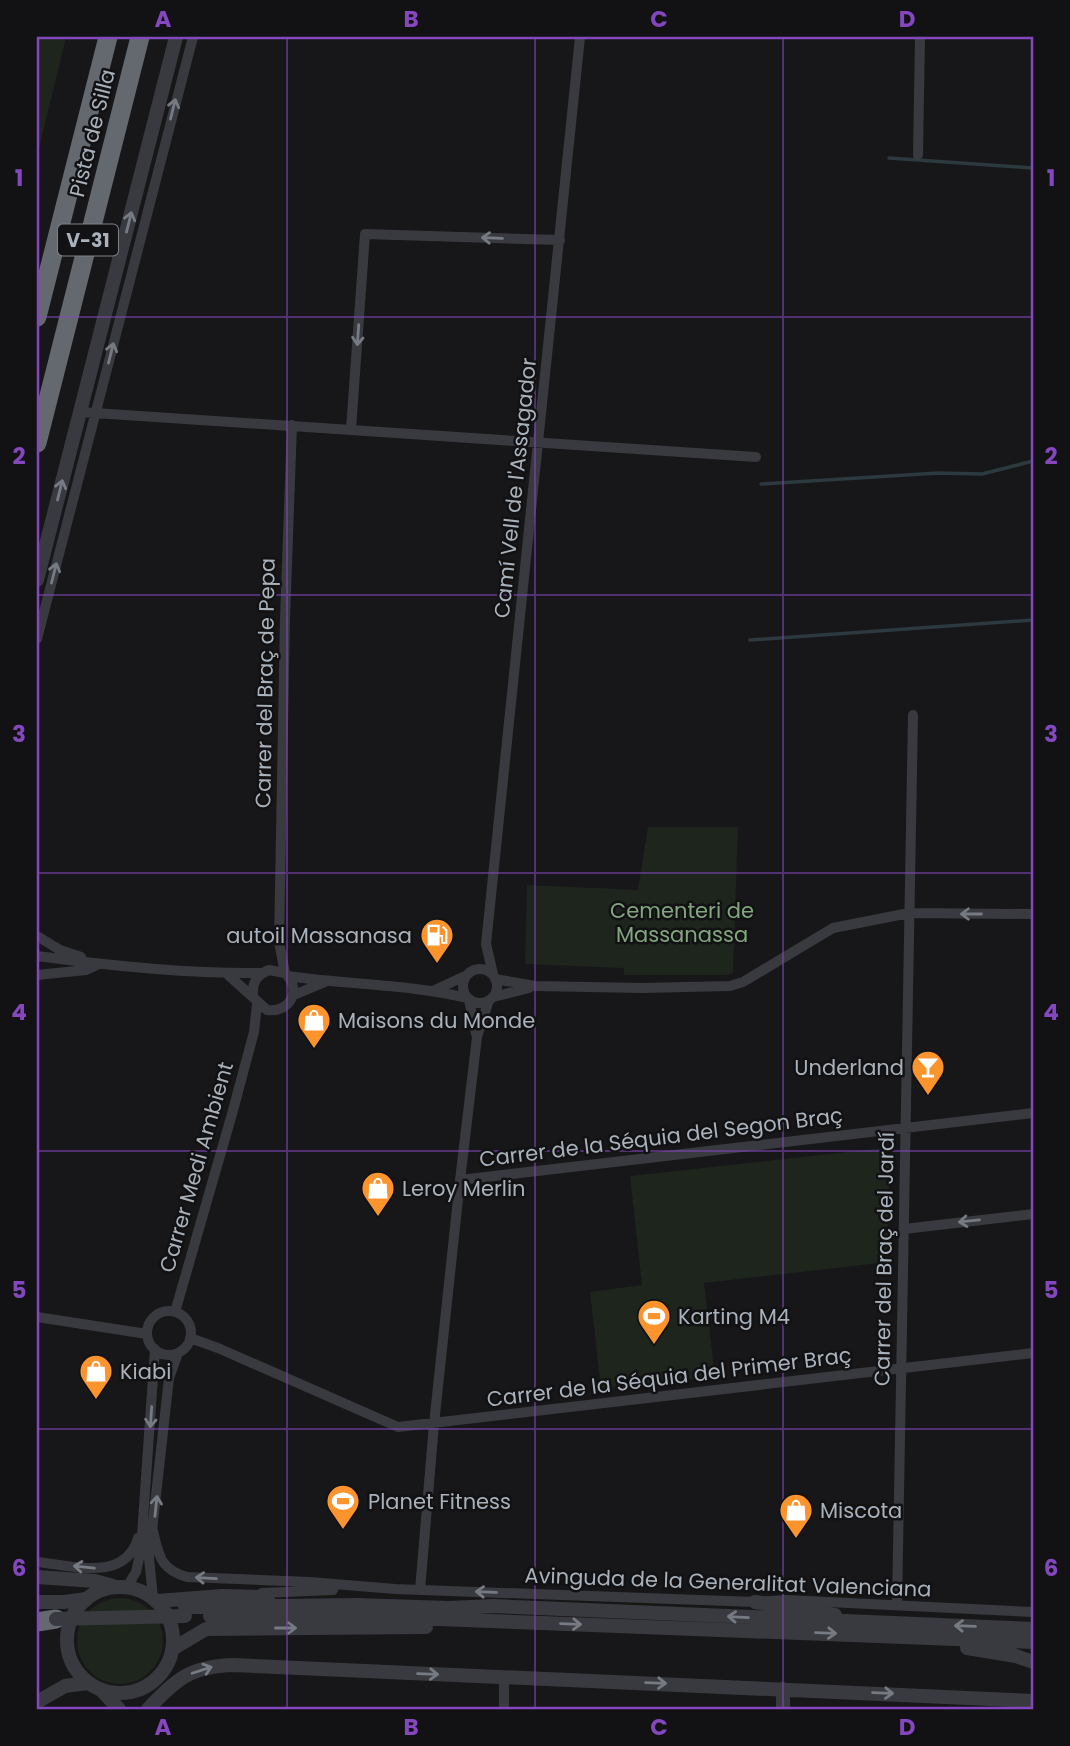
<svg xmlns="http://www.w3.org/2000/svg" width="1070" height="1746" font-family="Poppins,sans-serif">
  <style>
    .green { fill: #1d251d }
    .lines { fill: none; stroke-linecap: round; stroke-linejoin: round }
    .stream { stroke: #2c393e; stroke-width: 3.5 }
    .minor { stroke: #383a3f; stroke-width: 10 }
    .tertiary { stroke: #383a3f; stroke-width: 14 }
    .motorway { stroke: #646970; stroke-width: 19 }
    .tertiary-bridge { stroke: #383a3f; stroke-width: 14 }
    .oneway { stroke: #767b83 }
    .grid { fill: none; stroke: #8447be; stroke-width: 2; stroke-opacity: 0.55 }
    .labels { text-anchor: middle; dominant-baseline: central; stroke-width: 5; stroke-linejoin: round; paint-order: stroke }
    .shield { fill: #121214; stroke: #7c8188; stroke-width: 2 }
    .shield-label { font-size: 19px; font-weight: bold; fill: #a9b1ba }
    .street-label { font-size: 21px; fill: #a9b1ba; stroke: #121214 }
    .park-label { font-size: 21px; fill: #83a67f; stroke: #121214 }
    .poi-label { font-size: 21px; fill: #a9b1ba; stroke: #121214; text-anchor: start }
    .neatline { fill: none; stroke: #8447be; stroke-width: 2.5 }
    .grid-label { font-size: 23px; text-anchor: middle; font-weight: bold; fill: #8447be }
  </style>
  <rect width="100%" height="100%" fill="#171719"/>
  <!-- green -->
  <path class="green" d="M37,37h29l-29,120z
    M648,827h90l-5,146 -6,2h-103v-7l-99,-4 2,-79 111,5z
    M883,1148l6,9 -1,105 -184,21 11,94 -114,12 -11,-97 52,-7 -12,-109z
    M77 1641a43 43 0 1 1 86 0a43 43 0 1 1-86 0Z"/>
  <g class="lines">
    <!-- stream -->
    <path class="stream" d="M889,158l144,10
      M761,484l177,-11 44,1 51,-13
      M750,640l283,-20"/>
    <!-- minor -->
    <path class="minor" d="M918,155l2,-118
      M80,412l676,45
      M351,429l14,-195 195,6
      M37,639l156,-602
      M37,936l23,14 21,7
      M37,956c74,10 150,18 225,17
      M463 986a17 17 0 1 1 34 0a17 17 0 1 1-34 0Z
      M226,973l41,37c24,3 35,-21 18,-37l-16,-3c-13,5 -17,13 -16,26
      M285,973l-6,-31 6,-323 7,-194
      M493,974l-7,-30 94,-907
      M37,975l49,-5 11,-5
      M288,976c60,9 121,8 179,22
      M495,979l40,7 107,2 88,-2 13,-4 90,-54 76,-15 124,1
      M435,990l30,-14
      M294,995l31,-13
      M493,997l36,-9
      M469,1000l7,34
      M460,1180l573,-67
      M904,1229l129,-15
      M147 1333a22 22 0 1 1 44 0a22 22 0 1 1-44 0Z
      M175,1312l57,-198 22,-82 3,-28
      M37,1317l110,17
      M190,1338l28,10 180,79 635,-74
      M153,1531c6,25 7,38 34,46l123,5 85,7 360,13 32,-2 246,12
      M37,1562c35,3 88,21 101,-24
      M127,1587l9,-15 5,-23 14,-200
      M420,1590l14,-166 26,-244 17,-143 12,-37
      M262,1593l71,-3
      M153,1598l-4,-40 20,-180 9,-25
      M897,1605l16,-890
      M504,1709v-32"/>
    <!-- tertiary -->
    <path class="tertiary" d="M37,580l139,-543
      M37,1577l58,4 18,5
      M67 1640a53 53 0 1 1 106 0a53 53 0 1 1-106 0Z
      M157,1601l65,-5 46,1
      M37,1602h27l23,-3
      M755,1602l80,13
      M185,1607l172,-2 92,3 44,-2 540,23
      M210,1616h149l674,26
      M174,1648l32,-19 220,-2
      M967,1648l49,8 17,6
      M102,1691l17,18
      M37,1702l28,-16 23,-3
      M148,1709c28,-30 43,-43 86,-44l799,36
      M783,1709v-20"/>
    <!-- motorway -->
    <path class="motorway" d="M37,317l71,-280
      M37,443l103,-406
      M37,1622l19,-3"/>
    <!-- tertiary-bridge -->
    <path class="tertiary-bridge" d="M56,1619l129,-3"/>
  </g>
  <!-- one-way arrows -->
  <defs><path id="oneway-shaft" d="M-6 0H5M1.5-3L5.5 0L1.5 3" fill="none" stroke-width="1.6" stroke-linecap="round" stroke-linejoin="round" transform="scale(1.75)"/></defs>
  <g class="oneway">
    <use href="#oneway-shaft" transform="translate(173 109) rotate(-76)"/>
    <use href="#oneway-shaft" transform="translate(129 222) rotate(-76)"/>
    <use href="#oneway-shaft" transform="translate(492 238) rotate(-178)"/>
    <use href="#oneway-shaft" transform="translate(358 335) rotate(94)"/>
    <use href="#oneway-shaft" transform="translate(111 353) rotate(-76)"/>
    <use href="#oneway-shaft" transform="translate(60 490) rotate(-76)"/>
    <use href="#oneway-shaft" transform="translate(54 573) rotate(-76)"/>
    <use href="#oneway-shaft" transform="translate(971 914) rotate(-180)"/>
    <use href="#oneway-shaft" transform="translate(969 1221) rotate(174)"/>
    <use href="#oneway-shaft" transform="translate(151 1417) rotate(94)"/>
    <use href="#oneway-shaft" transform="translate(156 1506) rotate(-84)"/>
    <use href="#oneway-shaft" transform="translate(84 1567) rotate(-174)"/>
    <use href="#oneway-shaft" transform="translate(206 1578) rotate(-177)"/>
    <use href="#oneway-shaft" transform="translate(486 1592) rotate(-178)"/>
    <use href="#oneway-shaft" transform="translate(738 1617) rotate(-177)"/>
    <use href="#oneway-shaft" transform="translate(571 1624) rotate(2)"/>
    <use href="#oneway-shaft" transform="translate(965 1626) rotate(-178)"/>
    <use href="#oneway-shaft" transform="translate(286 1628)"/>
    <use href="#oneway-shaft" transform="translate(826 1633) rotate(2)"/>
    <use href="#oneway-shaft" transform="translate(202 1670) rotate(-18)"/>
    <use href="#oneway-shaft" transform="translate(428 1674) rotate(2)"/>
    <use href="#oneway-shaft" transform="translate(656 1683) rotate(2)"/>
    <use href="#oneway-shaft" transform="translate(883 1693) rotate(2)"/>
  </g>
  <!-- grid -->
  <path class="grid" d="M287,37v1672M535,37v1672M783,37v1672M37,317h996M37,595h996M37,873h996M37,1151h996M37,1429h996"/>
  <!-- icons -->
  <defs>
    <symbol id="fuel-pin" viewBox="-11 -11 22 30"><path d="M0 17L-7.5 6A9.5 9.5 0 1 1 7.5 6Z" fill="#fc942d" stroke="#121214"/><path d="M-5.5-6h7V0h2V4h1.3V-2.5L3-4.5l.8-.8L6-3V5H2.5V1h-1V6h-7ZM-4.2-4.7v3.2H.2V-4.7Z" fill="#fff"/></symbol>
    <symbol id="shop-pin" viewBox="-11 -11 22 30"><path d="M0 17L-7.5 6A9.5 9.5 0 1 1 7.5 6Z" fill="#fc942d" stroke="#121214"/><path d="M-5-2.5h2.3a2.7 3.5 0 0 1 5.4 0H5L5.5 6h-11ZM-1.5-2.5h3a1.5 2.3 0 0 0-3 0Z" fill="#fff"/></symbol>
    <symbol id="bar-pin" viewBox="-11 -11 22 30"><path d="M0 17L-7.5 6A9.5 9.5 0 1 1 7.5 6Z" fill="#fc942d" stroke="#121214"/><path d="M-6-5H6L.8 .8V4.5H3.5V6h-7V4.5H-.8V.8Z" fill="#fff"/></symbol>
    <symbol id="stadium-pin" viewBox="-11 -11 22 30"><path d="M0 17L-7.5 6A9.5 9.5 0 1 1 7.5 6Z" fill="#fc942d" stroke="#121214"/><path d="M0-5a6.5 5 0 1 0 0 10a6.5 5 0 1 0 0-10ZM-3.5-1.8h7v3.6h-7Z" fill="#fff"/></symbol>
  </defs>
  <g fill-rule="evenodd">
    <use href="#fuel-pin" x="418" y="916" width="38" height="52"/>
    <use href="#shop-pin" x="295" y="1001" width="38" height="52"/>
    <use href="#bar-pin" x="909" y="1048" width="38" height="52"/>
    <use href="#shop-pin" x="359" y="1169" width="38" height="52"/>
    <use href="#stadium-pin" x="635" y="1297" width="38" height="52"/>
    <use href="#shop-pin" x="77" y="1352" width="38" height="52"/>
    <use href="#stadium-pin" x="324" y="1482" width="38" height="52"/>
    <use href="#shop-pin" x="777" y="1491" width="38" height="52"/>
  </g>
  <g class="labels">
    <!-- shield labels -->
    <rect class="shield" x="58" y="224.5" width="60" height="31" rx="5"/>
    <g class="shield-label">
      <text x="88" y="240">V-31</text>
    </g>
    <!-- street labels -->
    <g class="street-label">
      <text transform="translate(92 133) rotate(-76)">Pista de Silla</text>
      <text transform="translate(515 488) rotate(-84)">Camí Vell de l'Assagador</text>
      <text transform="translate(265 683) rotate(-89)">Carrer del Braç de Pepa</text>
      <text transform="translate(661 1137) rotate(-7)">Carrer de la Séquia del Segon Braç</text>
      <text transform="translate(196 1167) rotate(-74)">Carrer Medi Ambient</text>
      <text transform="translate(884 1259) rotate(-89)">Carrer del Braç del Jardí</text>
      <text transform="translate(669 1377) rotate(-7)">Carrer de la Séquia del Primer Braç</text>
      <text transform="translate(728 1582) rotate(2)">Avinguda de la Generalitat Valenciana</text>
    </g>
    <!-- park labels -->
    <g class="park-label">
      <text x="682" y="910">Cementeri de<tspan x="682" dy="24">Massanassa</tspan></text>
    </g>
    <!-- poi labels -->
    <g class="poi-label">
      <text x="412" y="935" text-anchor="end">autoil Massanasa</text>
      <text x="338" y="1020">Maisons du Monde</text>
      <text x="904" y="1067" text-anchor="end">Underland</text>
      <text x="402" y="1188">Leroy Merlin</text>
      <text x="678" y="1316">Karting M4</text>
      <text x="120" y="1371">Kiabi</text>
      <text x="368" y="1501">Planet Fitness</text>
      <text x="820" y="1510">Miscota</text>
    </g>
  </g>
  <!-- border -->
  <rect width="1070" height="1746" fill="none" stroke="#121214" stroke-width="77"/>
  <rect x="38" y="38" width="994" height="1670" class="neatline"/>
  <g class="grid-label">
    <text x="163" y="27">A</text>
    <text x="411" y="27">B</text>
    <text x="659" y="27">C</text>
    <text x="907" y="27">D</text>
    <text x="19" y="186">1</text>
    <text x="1051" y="186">1</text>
    <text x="19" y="464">2</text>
    <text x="1051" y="464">2</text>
    <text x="19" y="742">3</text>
    <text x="1051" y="742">3</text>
    <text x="19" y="1020">4</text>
    <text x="1051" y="1020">4</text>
    <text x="19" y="1298">5</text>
    <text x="1051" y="1298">5</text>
    <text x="19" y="1576">6</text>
    <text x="1051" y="1576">6</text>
    <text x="163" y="1735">A</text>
    <text x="411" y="1735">B</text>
    <text x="659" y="1735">C</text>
    <text x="907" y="1735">D</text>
  </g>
</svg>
